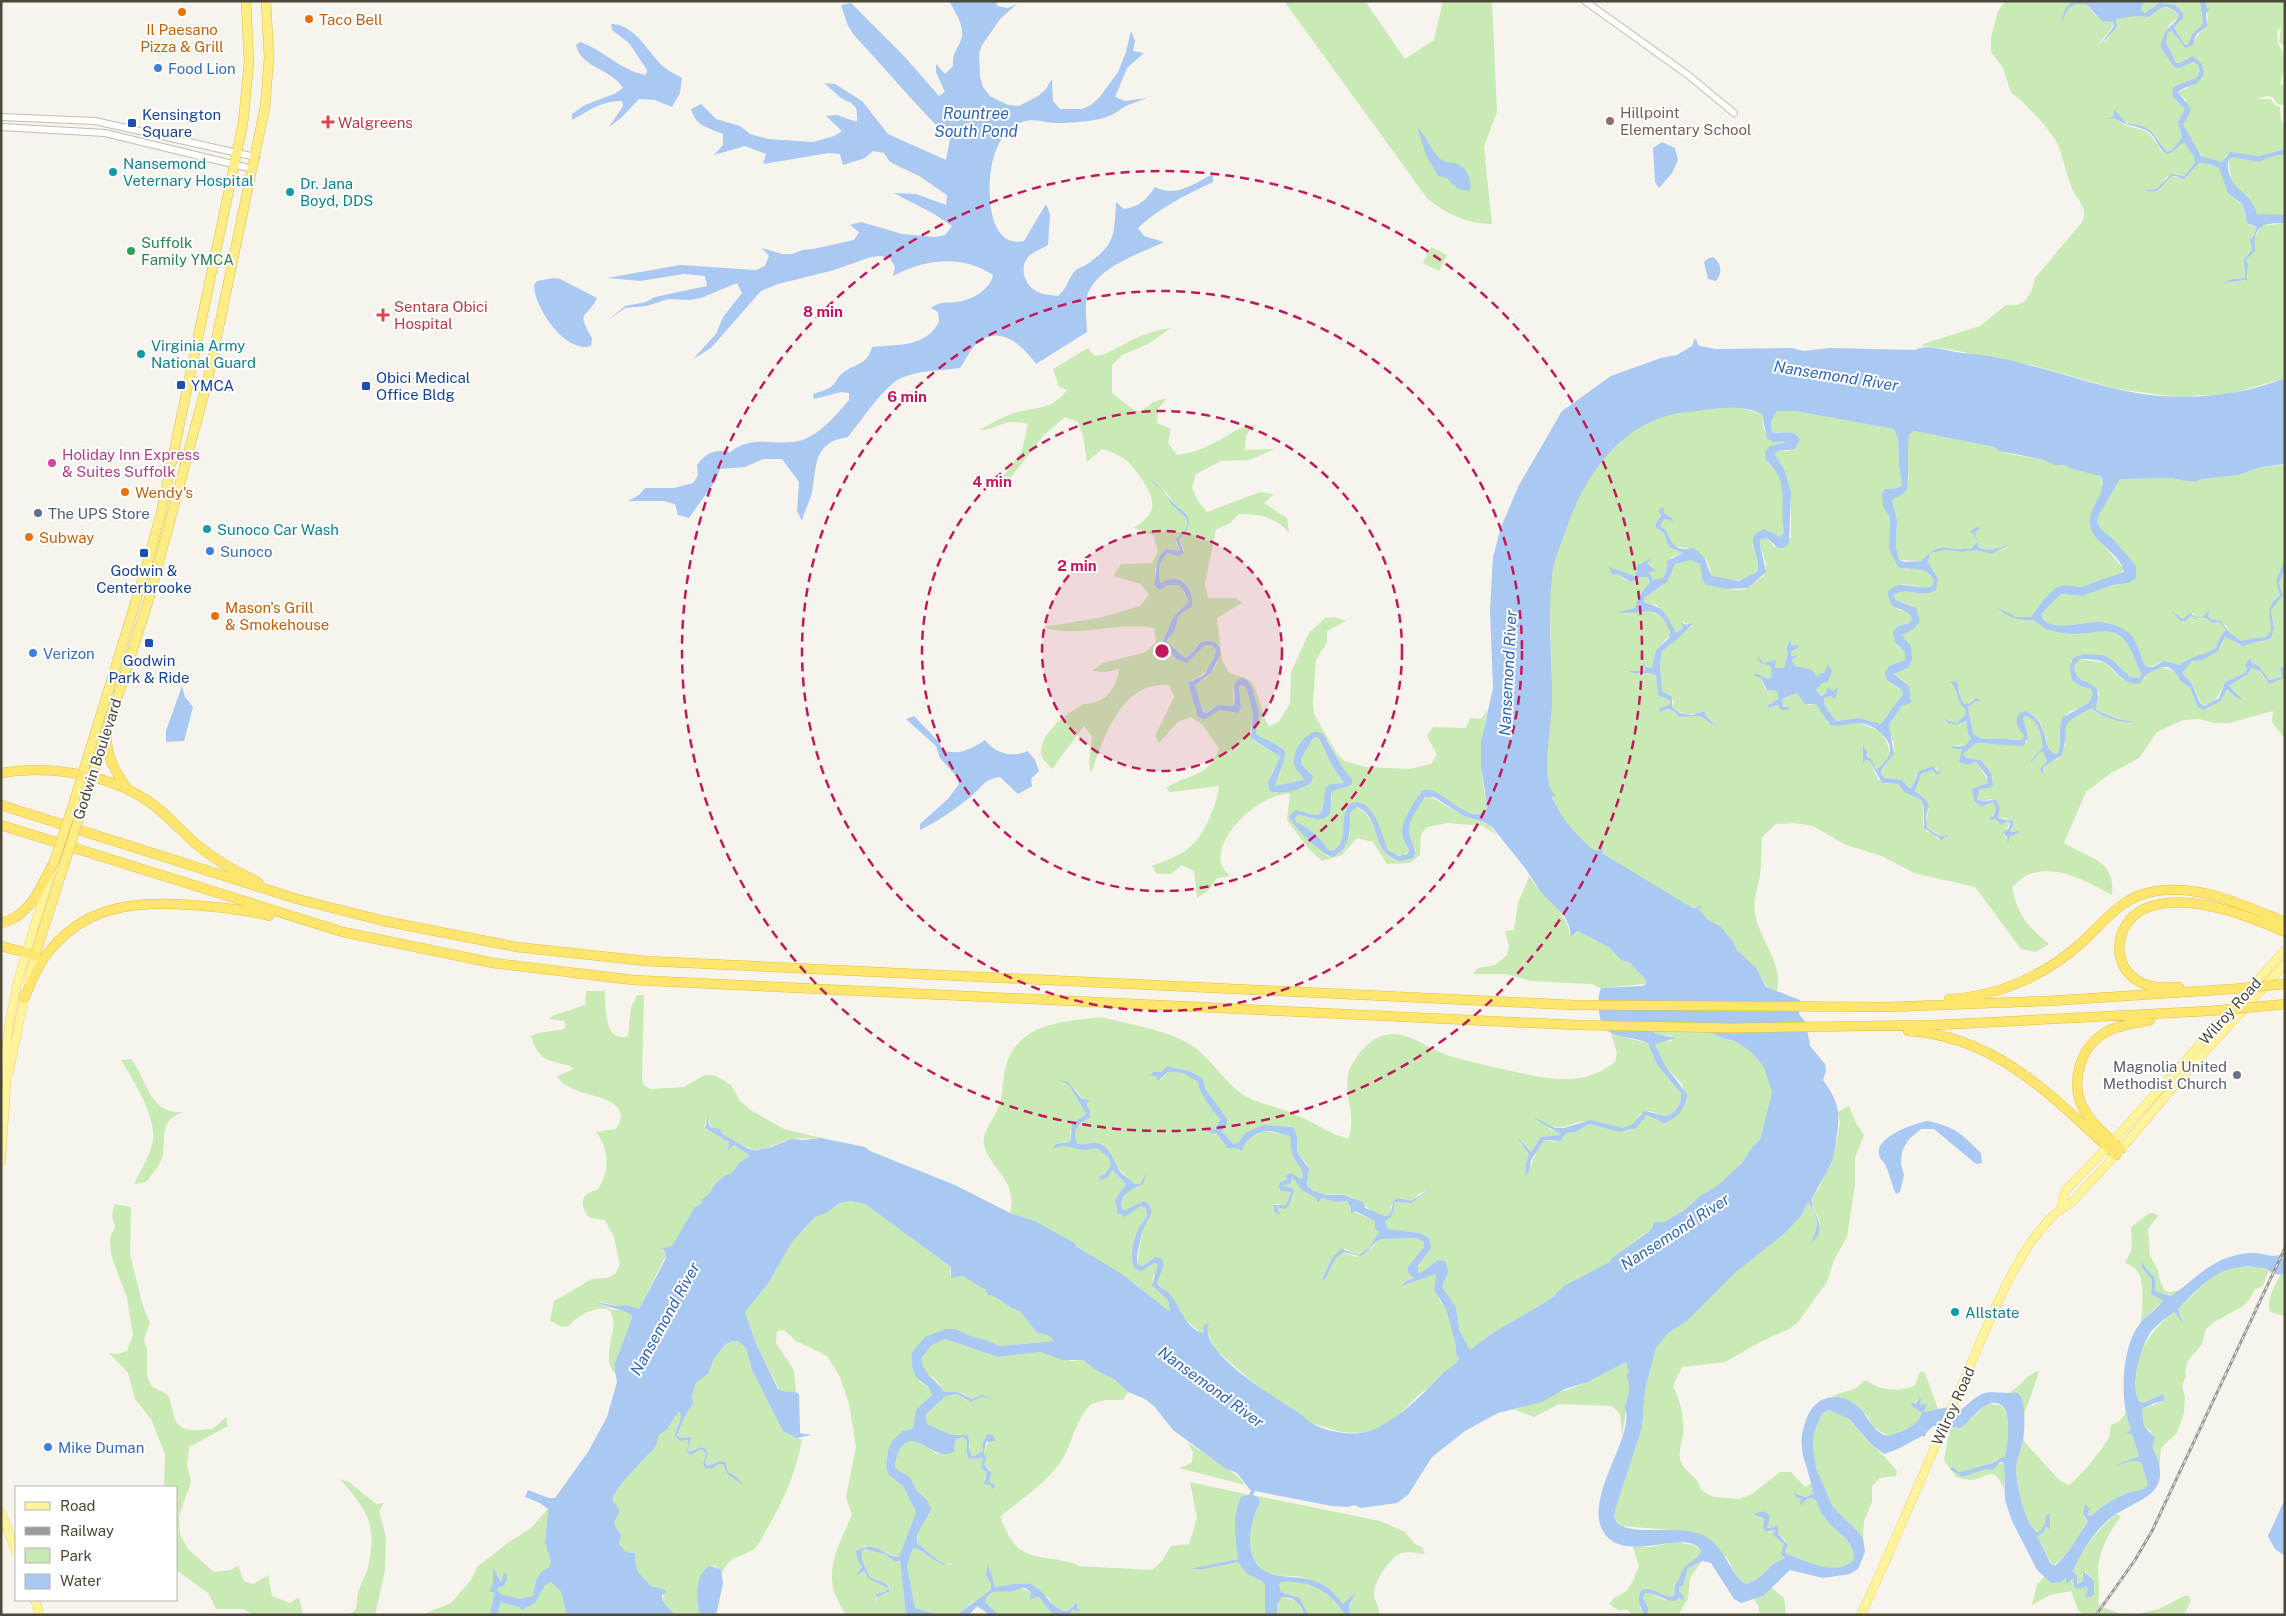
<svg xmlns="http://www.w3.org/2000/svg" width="2286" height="1616" font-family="'Public Sans',sans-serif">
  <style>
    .green { fill: #c9eab5 }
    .water { fill: #a9c8f2 }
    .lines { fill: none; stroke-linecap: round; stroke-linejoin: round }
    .tertiary-casing { stroke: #c2beae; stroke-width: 8 }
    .primary-casing { stroke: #e5d56a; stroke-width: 9 }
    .trunk-casing { stroke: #dfbe3c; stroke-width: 10 }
    .motorway-casing { stroke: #dfbe3c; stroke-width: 10 }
    .tertiary { stroke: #fff; stroke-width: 6 }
    .primary { stroke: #fff39c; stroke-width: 8 }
    .trunk { stroke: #feec85; stroke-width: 9 }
    .motorway { stroke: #fee66e; stroke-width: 9 }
    .rail-casing { stroke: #9a9a9a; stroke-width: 3 }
    .rail { stroke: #fff; stroke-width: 1; stroke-dasharray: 4; stroke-linecap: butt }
    .trunk-bridge-casing { stroke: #dfbe3c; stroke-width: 10; stroke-linecap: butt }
    .motorway-bridge-casing { stroke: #dfbe3c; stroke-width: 10; stroke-linecap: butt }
    .trunk-bridge { stroke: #feec85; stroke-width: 9 }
    .motorway-bridge { stroke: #fee66e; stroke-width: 9 }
    .ring { fill: none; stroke: #c2185b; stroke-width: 2.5; stroke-dasharray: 9 6 }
    .food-dot { fill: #e8710a; stroke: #fff; stroke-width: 2 }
    .shop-dot { fill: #3f7fe0; stroke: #fff; stroke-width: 2 }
    .education-dot { fill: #8d6e63; stroke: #fff; stroke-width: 2 }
    .health-dot { fill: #e0444e; stroke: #fff; stroke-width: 2 }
    .transit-dot { fill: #1a4fb4; stroke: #fff; stroke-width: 2 }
    .culture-dot { fill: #0f9aa8; stroke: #fff; stroke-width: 2 }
    .leisure-dot { fill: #2e9e5b; stroke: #fff; stroke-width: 2 }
    .hotel-dot { fill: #d1479c; stroke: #fff; stroke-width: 2 }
    .service-dot { fill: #5c6f8a; stroke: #fff; stroke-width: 2 }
    .worship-dot { fill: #6b7280; stroke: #fff; stroke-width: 2 }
    .labels { text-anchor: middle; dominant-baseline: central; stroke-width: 4; stroke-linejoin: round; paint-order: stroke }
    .food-label { font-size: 15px; fill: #c56008; stroke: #fff; text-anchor: start }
    .shop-label { font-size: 15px; fill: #366cbe; stroke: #fff; text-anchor: start }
    .education-label { font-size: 15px; fill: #785e54; stroke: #fff; text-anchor: start }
    .transit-label { font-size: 15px; fill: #164399; stroke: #fff; text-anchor: start }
    .health-label { font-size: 15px; fill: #be3a42; stroke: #fff; text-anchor: start }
    .culture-label { font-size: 15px; fill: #0d838f; stroke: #fff; text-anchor: start }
    .leisure-label { font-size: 15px; fill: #27864d; stroke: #fff; text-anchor: start }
    .hotel-label { font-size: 15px; fill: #b23c85; stroke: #fff; text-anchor: start }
    .service-label { font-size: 15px; fill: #4e5e75; stroke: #fff; text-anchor: start }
    .street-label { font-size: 15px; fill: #4b4739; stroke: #fff }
    .worship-label { font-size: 15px; fill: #5b616d; stroke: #fff; text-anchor: end }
    .water-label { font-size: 16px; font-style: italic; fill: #3068b9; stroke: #fff }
    .centre { fill: #c2185b; stroke: #fff; stroke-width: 2.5 }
    .ring-label { font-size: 15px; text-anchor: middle; font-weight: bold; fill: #c2185b; stroke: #fff; stroke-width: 4; stroke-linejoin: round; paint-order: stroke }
  </style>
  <rect width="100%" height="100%" fill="#f6f4ec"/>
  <!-- green -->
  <path class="green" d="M1284,1h81l40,58 29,-19 9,-39h49l5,111 -13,35 8,77c-25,0 -46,-10 -65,-26z
    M2005,1h67l-7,8 -4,17c4,-17 7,-23 25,-22 6,8 15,19 25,17l3,3 -15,21 7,-4 11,-16 -1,-6c6,-1 13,-3 20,-3 4,0 8,1 12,0 12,-3 13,-16 31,-1l-1,3 -9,7 -8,23 19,20 13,-6 5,3 2,6 -4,7 -21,8 -2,11 12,12 -7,13 4,16 -10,12 -5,2c-6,-6 -8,-15 -15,-20 -17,-12 -22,-1 -38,-22v6l-7,4 8,-2c20,18 29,0 46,33l10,2 13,-12 10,16 1,6 -11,13 -8,-2 -10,3c-8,19 -14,10 -28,14 21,1 19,3 32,-14h16l5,-8 8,-6 11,1 9,4c7,15 7,28 24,37l1,8 6,12 7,2 -3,8 -3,2 1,13 -8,9 1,19 -13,1 -9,3 22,-1 3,-4v-13l-2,-4c8,-7 8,-9 7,-19l8,-15 24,-3v155l-52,15 -18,3 -17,-1 -13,3 -68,-9 -85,-24 -90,-17 -21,-2 5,-3 54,-17 26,-21h11l8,-4 7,-11 3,-12 47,-56c7,-15 -5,-21 -10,-34 -6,-14 -8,-27 -13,-41 -5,-13 -35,-47 -48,-54l-8,-25 -12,-16v-15l7,-26z
    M2144,1h44l1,2 3,-2h8l3,23 -11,10 -4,11h-3l-11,-18 7,-7 -6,-15c-14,0 -18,-5 -27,7l-3,1 -4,-3z
    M2205,1h80v53l-1,-8 -5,-4 2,-15 -4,5 1,12c8,10 7,27 2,40l5,2v16l-2,3 -6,-1 -4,-7 -6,-1 -10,3h14l4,6 5,2 1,12 4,9v21l-26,7 -21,-3 -11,1 -5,8 -17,-4 -9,-7 -13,-27 3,-24 -8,-8 15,-7 12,-16 -16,-12 -9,6h-4l-10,-21 2,-9 4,-2 13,17 8,-3c3,-9 5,-10 11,-16 6,-5 3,-21 1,-28z
    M2277,155h8v60h-27l-11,-19 -11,-8 -4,-6 -4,-22 4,-4c15,5 31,7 45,-1z
    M1431,247l16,8 -8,16 -16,-8z
    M1171,328l-23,16 -26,11 -10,10v28l23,18h7l11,-9 14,-4 -9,11 -1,14 14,6 -3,14 9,12c15,-2 28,-7 41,-14 15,-8 20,-15 38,-16l-10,10 -1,15 30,-1 -26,11 -28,1 -25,13 -4,14 6,13 9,11 53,-20 14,2 -10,9 23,15 2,15c-13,-16 -30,-19 -50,-19l-10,10 -13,5 -11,55 3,14h28l6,5 -25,15 5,42 7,13c6,2 17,4 22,9 8,9 10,32 18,44l10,-4 11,-19 1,-31 18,-39 16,-15 10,-1 11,4 -19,10v11l-11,18 -3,43 1,11 22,38 8,9 22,6 44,2 21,-5 6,-9 -10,-19 6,-9 33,1 4,-10 11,1 7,-9c-9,31 -9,63 -1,95l-1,6c-14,10 -41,-12 -53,-20l-13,2 -18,35 1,7 6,15 -6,6 -8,-1 -7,-5 -23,-45 -19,4c-3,14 1,33 -13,42l-5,-1c-8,-14 -18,-21 -32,-28l-1,-4 3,-3 17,4 16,-10 1,-17 20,-13 -13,-13 -9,-22 -11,-13 -24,24 -1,11 10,11v3l-29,7 9,-26 -4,-15 -17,-6 -7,-6 3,-21 -7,-25 -15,-8 -4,10 1,16c-13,1 -15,-4 -27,7l-4,-1 -8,-27c4,-4 9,-5 13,-9 9,-8 12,-20 11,-31l-21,-1 -7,10 -6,4 -18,-16c1,-6 5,-6 7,-11 7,-12 -2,-15 17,-23l-5,-23 -14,-6 -12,4 -1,-17 8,-13 11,3 6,-6 -5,-10c9,-9 9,-15 7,-27l-12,-9 -7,-11 -14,-12c4,5 7,7 12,11 3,4 4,10 8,14 18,15 18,16 3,36l4,9 -14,-2 -11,20 1,9 -2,7h25l5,6 5,12 -15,13 -11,25 13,18 13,2 16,-16h6l5,5c-3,15 -11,25 -25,31l-2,5 5,11 1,13 11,9 13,-10 16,4 6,-5 -2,-21 2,-2 5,2 7,26 -3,20 3,7 27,17v4l-8,11 3,21 33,-7 5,-10 -11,-11 -1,-6 12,-21 4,-1 3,3 12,26 12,17 -13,1c-9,10 -6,20 -12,31 -8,1 -15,-4 -24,-5l-6,6 39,41 22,-22v-22l6,-6c22,8 16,38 38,53l22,-9c-2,-6 -7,-14 -7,-20 0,-11 10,-32 20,-35l35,20 25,9 8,10 -14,-9 -35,-3 -21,4 -6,7 -1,21 -10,8 -23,1 -14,-22 -16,-4 -15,17 -20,6 -14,-13 -21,-28 3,-26c-27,-2 -75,40 -69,69 1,5 6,9 9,13l-13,2 -8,12 -12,8 -3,-27 -12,-6 -11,9h-14l-5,-8c31,-12 43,-16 57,-47 5,-12 9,-21 10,-33l-49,6 -4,-4c24,-15 42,-10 53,-39l-16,-24 -12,-8 -13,5 -19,21 -4,-7 19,-39 -5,-12c-48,-4 -64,52 -78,88l-2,-9 3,-28 -8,-10 -32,43c-3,-4 -8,-8 -10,-12 -7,-20 25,-44 40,-52 6,-2 13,-2 19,-5 11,-6 17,-20 18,-31l-13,3 -14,-1 11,-8 43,-11 10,-10 -2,-14c-37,-7 -76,11 -112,-1l57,-9 41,-12 9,-11 -8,-11 -28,-8 8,-12 31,-1 6,-12 -5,-16 -19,-7c7,-5 16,-11 18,-20 3,-14 -15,-37 -25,-47 -7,-6 -16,-9 -25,-12l-15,13 -4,-27 -5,-13 -13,-5 -21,18 -44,56 -4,-5 26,-35 6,-27c-28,-7 -27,6 -49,6 12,-6 26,-15 39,-18 23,-6 33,-2 49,-22l-8,-3 -6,-18 35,-21 6,8c12,-1 15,-4 25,-9 15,-9 34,-17 52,-19z
    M1721,408h18l23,6 2,17 23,10 -7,2 -12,19 11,12 4,16 1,42 -1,4 -3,1 -11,-6 -17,13 6,19 -1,9c-14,11 -29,10 -45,4l-5,-16c-5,-3 -12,-9 -18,-11 -15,-4 -18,0 -22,-18l-7,-5 4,-7 6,1 3,3 -9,-10v-5l-8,15 2,7 7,3c2,13 8,15 18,20l-11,4 -6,7v8l-3,6 -10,3 -4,-9 4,-5 -6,-4 1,-1 -7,1 -6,13 -25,-8 16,12 6,2 8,-5h7l3,6 -11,13 -4,12 -8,3h-7l6,3c19,-5 41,-4 44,21l-14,15 -4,18h-5l-3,-6v9h-14l12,4 9,-2 5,2c2,7 0,19 7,23 2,1 5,1 8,3l-2,4 -9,3 15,4 4,5 20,-1 18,11 -11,-11 -1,-5c-13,4 -21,5 -33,-4l2,-6 -12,-10c0,-17 -4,-23 0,-40 11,-7 19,-18 31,-25l-10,-4v6l-7,6 -19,-29 -12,-2 -1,-5c6,-5 13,-8 19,-13 12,-10 4,-22 22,-25 6,-1 9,0 15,4l2,15c9,7 34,15 46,9 5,-3 10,-9 16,-12l2,-12 -6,-19v-5l7,-2 7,9 17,-10v-45l-6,-21 -10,-17 3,-3h11l2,-19h-19l-1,-10 6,-11h18l99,18 4,10 1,26 3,20 -5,3h-8l-6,18 7,12 -1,31 17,21c12,-4 23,-2 28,11l-2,5 -6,2 -23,-4 -14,8 8,17 13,4 2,4 -2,6 -12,3 -1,20 8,7v7l-16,6 4,19 9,5 1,4 -22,30 -22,-6 -23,3 -11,-15 -1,-9 6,-1 3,2 4,-11 -5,4 -4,-3 -2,5 -7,3 -3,-7 8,-16 -7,4 -22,-11 -3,-6 4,-5 -5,1v-5l7,-6h-7v-4l-5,7 2,4 -4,16h-9l1,-7 -12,2 -3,-2 -1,2 12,3v11l-4,2 -10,-5v2l3,2 4,11 12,2 1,8 -10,6 2,8 -1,-5 10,-3 5,2 -3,-4 1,-4 15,-6 11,12 8,-1 10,13 1,6h32l23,9c7,18 15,23 -6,37l-13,-23 1,17 2,-3 4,1 8,18 7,5h13l6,8 17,8 3,6 -1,19 4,7 6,1 5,6 9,-4 -7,1 -3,-3 -10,-5 -1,-6 3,-14 -14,-17 6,-17 11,-4 4,4 1,-7 -21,8 -4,14 -10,-9 -17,-2 -4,-4c2,-10 11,-13 13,-25 1,-8 -6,-15 -5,-24l13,-19 9,-4 -4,-19 -13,-9 14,-6v-27l-7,-6 13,-6 -1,-23 -17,-6 -3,-5c13,-10 29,5 43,-5l-1,-18 -7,-10 2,-9 17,-3 16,2 13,-2 15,4 17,-7c-8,-1 -22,7 -29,1 -2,-2 -2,-13 -4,-16l3,-4 -2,-1 -2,7 3,8 -5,6c-22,5 -32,-9 -51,13l-22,-1 -3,-14 1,-26 -5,-20 6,-4 11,-16c-4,-15 -3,-31 0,-45l5,-4 80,16c14,9 33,9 48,13 15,3 29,8 44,12 5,2 10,1 15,4l1,14 -10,22 3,24 29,33 -3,5 -40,13 -15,-2 -8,2 -14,12 -13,18c-13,3 -23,-2 -33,-10 10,11 20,14 35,13 10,9 31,16 44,14 14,-1 34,-8 46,4 8,9 12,24 18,35l-1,5c-12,3 -17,-10 -25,-16 -8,-5 -22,-6 -31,-8l-13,7 8,25 12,3 2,5c-6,16 -18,12 -27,21 -11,10 -3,26 -8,38l-6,1c-10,-16 -4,-34 -26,-43l-9,15 7,10 -2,4c-6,1 -11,-1 -17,-1 -11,-2 -23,4 -32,-6l-5,-26 8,-6h4l-7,-2 -5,5 -5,-1 -7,-21h-7l6,3 2,10 9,19 -9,9 -13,-3 1,2 15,3 2,-4 4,-1 2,14 3,4 -6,8 -10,-1 7,4v13l6,3 8,-3 12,18v3l-13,5 -1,13 12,5 7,-4 3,6 -4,9 11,7 3,-3 4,1 -6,13 5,7 1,-6 8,-5 -8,1 3,-7 -6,-7h-9l2,-10 -9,-9 -11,2 -3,-2 3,-10 9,-1 2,-15 -10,-13 -15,-2 -3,-4 13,-11c11,2 17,0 28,0 12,0 8,5 23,-1 -1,-8 -4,-17 -4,-24l3,-2c13,4 15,19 17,31l-12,13 2,1 7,-9h3l4,9 -7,7 3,5v-6l8,-6 7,-2 7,-14 -1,-17 3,-8 25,-12c8,10 26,12 38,14l-34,-12 3,-17c-9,-14 -22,-8 -25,-27l6,-7 25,4 18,17 22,-1 2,-5 15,-7 12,4 7,10 9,7 10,21 21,-8 6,-12 7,7 9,4 -14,-14 19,-12 3,-6 8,3 8,11 18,-5v62l-13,-17 1,-11 -44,12h-15l-15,-4 -16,1 -26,12 -18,26 -28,15 -25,19 -22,51c25,15 52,17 48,52 -25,-13 -55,-32 -85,-20 -5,3 -11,9 -15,12 6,29 15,39 37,57l-13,8 -15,-3 -46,-62 -61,-14 -32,-17 -36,-11 -33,-19 -19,-3 -18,1 -14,13c-1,12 0,26 -2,38 -2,13 -7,25 -5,38 4,27 31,53 21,80l-9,-6 -10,-18 -20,-19 -5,-10 -12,-14 -12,-6 -9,-8 1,-5h-10l-88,-54v-7l-4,5h-3c-31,-18 -47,-54 -49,-88 0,-19 6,-38 6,-57 1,-36 -3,-73 -2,-109 1,-46 28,-111 59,-145 16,-17 43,-35 67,-40 15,-3 30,-2 45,-4z
    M2284,465l1,94 -8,22 3,14c-13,11 -10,19 -9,35l-5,7 -11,1 -14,4 -11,-9 -4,-8 -8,-5 -6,1 -4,-6 3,-4 -9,6h-6l-3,-4 -9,6 -11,-6 5,6 8,2 6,-6 6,4 8,-1 6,5 7,-1 7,8 -6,7 -4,11c-14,8 -24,7 -36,17 -6,0 -11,-4 -17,-3 -7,1 -10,5 -17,5 -5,-11 -10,-30 -21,-37 -7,-5 -22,-9 -30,-8 -14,0 -48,12 -54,-8l20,-20 22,2 30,-11 16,-2 -12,-39 -16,-15 -4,-7 2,-7 21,-36 52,-1c8,3 15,1 23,4l6,-3 38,-4 22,-8z
    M2285,568v98l-5,3 2,8 -13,3 -9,-13 -9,-5 -1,-3 -5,14 -20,9c-6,12 -8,22 -23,23l-10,-21 -9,-8v-6l9,-9 11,-1 17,-11 5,-12 15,8 25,-4 9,-13c0,-5 -3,-13 -3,-18 0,-7 10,-11 12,-18l-4,-9z
    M1529,877c12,16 41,39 40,57l3,3 6,-6 32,17 11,12 9,3 16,17v4l-45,4 -10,-4 -61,-3 -24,-7h-33l5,-6 17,-3 12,-10 2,-8 -4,-16 9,-1 4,-27z
    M586,991h19c1,14 -2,53 23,45l3,-29 6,-12h7l-2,84c1,6 3,8 9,10l33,-2 21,-12h9l17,10 9,16 12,10 32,18 37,9c-9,1 -24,-1 -31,2 -28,7 -27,16 -56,1 -6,-3 -13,-5 -15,-12l-10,-2 1,-5 -3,-4 -3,8 2,4 9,2 14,10 -1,5 6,-2 16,11 -10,6 -8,11 -8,3 -10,9 -5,9 -7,5 -1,5 -29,42 -9,5 3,4 -27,54 -12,-4 -11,1 -17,-5 1,3 13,6h12l7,5v3l-18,47 2,9c-19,-16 8,-50 -8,-65 -13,-3 -32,7 -39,17l-6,1 -13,-6 4,-20 38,-22 15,-1 8,-4 5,-9 -6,-28 -9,-17 -15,-2c-11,-11 -10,-25 7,-28 13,-17 13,-41 -1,-58l20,-3c2,-4 6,-10 5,-14 -3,-23 -53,-17 -64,-39l17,-7 -4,-3c-21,-6 -32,-5 -39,-30 6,-4 24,-5 33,-7l2,-4 -2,-4 -15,-2 3,-3 33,-11z
    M1101,1017c27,7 64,13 87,26 24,14 36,41 59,54 14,7 32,10 47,17 20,8 33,19 54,25 9,-23 -4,-41 0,-64 2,-10 11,-22 18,-29 32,-29 56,3 87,11 29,8 58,14 86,20 30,4 51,4 76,-15l2,-9 -6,-19 37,9 9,22 24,28c1,10 -4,20 -14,23l-17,-5 -10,3c-4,7 -8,14 -17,14 -12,1 -23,-7 -35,-7 -16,-1 -21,11 -42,4l4,5 8,1 3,4c-6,3 -14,-1 -20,4 -5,3 -6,9 -10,13l-15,-17 13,21 -3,7 -1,12c8,-8 9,-25 19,-35l11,2 8,-3 3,-6 10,-1 13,-8 31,8 12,-2 15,-15 17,8 23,-22 -5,-17 -16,-17 -11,-23 8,-3h9l-1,-5 -15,-2 -2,-2 2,-2 46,-2 20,10 13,3 16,11 12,14 9,26 -12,48 -7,6 -11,17 -25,23 -16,9 -18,16 -19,11 -11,1 -2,7c-14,7 -27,21 -39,31 -19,15 -47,20 -63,39l-58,34 -21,16 -11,-21 -3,-22 -14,-20 4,-9 -11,-17 -11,11 -6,1 -2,-3 15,-22 -11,-15 -32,-4 -3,-9 8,-6 -1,-6 3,-6c6,-2 7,1 12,1 9,0 15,-8 22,-13l-9,3 -9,8 -13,-3 -7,8 -1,8 -5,2c-17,-3 -26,-19 -41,-21 -12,-1 -29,2 -37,-9l2,-12 -2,-10 -10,-12v-16l-8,-10 -9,2 -7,-2 -31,11 -4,6 -5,1 -11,-13 5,-8c-5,-13 -24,-32 -24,-43l-22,-11 -14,-3 -6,6h-7l-4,4h6l5,4 7,-8 15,1 15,9c0,9 15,29 22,37l-5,11 -5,1 6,2 9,13 8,3h6l9,-11 18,-7 24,5c1,7 0,13 3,20 3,8 10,11 10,21l-2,2 -10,-6 -4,8 -8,4 6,6 6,1 -5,13 -10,-1 -4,3 7,5 -3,-5 13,-1 5,-15 -12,-5 10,-10c7,10 13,17 25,22l1,4 4,-4 14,4 11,-1 5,10 23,10v8l5,3 -11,16 -12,7 -12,-6 -13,9 -11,22 5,-2 9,-20 8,-6 13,5 17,-10 4,-7 4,-1 36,-1 7,4c0,10 -12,17 -16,30l7,7 -11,6 32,-11 -2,13 6,15 7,7 9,36v9l3,5 -11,13 -7,2 -13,15 -6,3 -28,27 -18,10 -15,4 -20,-1 -33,-10 -8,-9 -30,-18 -22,-17 -30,-26 -5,-7 -7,-17 -3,1 -1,5 -17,-15 -14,-24 -14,-12 7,-18 -9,-8 -12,9 -6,-2 5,-32 10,-20 -3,-8 -5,-3 -19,9 -3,-1c-2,-11 6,-21 17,-22l5,-12 -4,9h-6l-40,-41 -10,2 -7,-2c-5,-13 1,-20 13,-25 -5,-18 -12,-31 -30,-37l9,4 17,29 -11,8 -5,10v10l-10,1 -6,7c8,-10 22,0 32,0 5,-1 8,-2 12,-1l11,9 2,7 -11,16 12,-11 14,14c-1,6 -8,11 -11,21l12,8 14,-7 5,2 1,8c-11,19 -16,26 -14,49l13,4 9,-6 3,1 1,3 -7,12 2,9 14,12 2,12 -15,-10 -17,-16 -61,-39 -2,-4 -40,-22 -25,-8c8,-33 -18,-41 -26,-68 -3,-13 11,-27 15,-39 5,-13 3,-28 7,-41 14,-43 57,-43 95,-48z
    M131,1059c17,21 17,55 52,53 -24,9 -17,22 -20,42 -2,11 -11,20 -17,28l-12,2c6,-12 14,-25 18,-39 7,-26 -18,-63 -31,-85z
    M1849,1106l6,15 9,14 -9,23v27l-8,52 -13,23 -7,22 -29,40 -9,7 -29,13 -35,20 -43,5 -9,19c7,13 12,35 10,50 -1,9 -6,16 -2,26 6,13 17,13 20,28l12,7 26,2 13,-5 28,-22h11l14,15 6,-4 2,8 -1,5 -6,1 -9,-4 5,6 -1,6c3,-5 9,-8 15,-5l9,19 28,28 2,6c-7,30 -49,7 -68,1l-2,-2 3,-5 -2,-6 -8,-7v-9l-11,4 2,-13 -12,-2 7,3 -1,11 6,5 6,-3 -2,5 11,9 1,14 -12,6 -13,13 -13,7 -9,-5 -11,-21 -32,-26 -75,-6 -6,-9 2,-10 26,-79 3,-38 11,-42 12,-15 18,-11 50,-50 48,-38 17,-18 7,-14c11,18 12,22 3,41l9,-12v-9l-8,-18 1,-7 6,-9 8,-18 5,-6 8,-41 -2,-11z
    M851,1201l14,3 86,63 -1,9 12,-1 23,14 3,6c13,2 20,14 32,16l16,21 13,4 5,5 -54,5 -14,-6 -13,-3 -18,-8 -43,23 7,29 12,9 1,5c-13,14 -16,13 -19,33l-10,3 -15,19 -2,18 3,7 14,11 13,26 -17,45 -34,-11 -8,5 1,10 4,6 -6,10 8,-6c8,13 15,9 24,17l-1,3 -11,3 -5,17 7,-16 9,-1 3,-6 -3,-4 -17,-7 -8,-17v-9c9,-6 27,3 33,11l5,-2 6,55h-60c-4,-7 -8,-14 -11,-21 -10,-26 7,-56 17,-79l-6,-18 10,-50 -7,-43 -10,-29 -12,-19 -31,-15 -12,-11 -7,1 -1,12 18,27 2,22 -16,-1 -24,-48 -11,-31 23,-28 24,-42 11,-12 12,-13 11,-4 13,-10z
    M114,1204l17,3 -1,47 13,52 7,17 -6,17 3,9v27l5,11c4,2 10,4 14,7 4,3 5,9 6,14 4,27 19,22 41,21l13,-12 2,9 -39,21 -2,18 4,17 -12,34 1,18 8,15 26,23 17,-2 7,-5 6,16 9,3 15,-9 4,21 18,7 9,-6 4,18h-50l-9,-6h-28l-8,-16 -32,-23v-83h-12l1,-33 -14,-35 -16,-20 -7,-26 -19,-20 9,1 9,-3 6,-16 -6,-37 -16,-43 -1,-17 5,-11 -3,-11z
    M2154,1213l4,3 -10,13 2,27 8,14 2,11 5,10 5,1 11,-2 -10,6 -16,-5v-13l-14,-15 1,5 10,12 -1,9 13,11 -23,22c1,-13 4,-39 -3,-50 -3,-5 -8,-7 -13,-9l7,-14 -1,-22 17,-13z
    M2234,1267h23l12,3 -6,16 -8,3 -5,10 -7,7 -29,16 -8,7 -4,15 -14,17 -3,10 1,5 -4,10 3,11 -1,16 -7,20 -16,15 -2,24 -3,-16 -5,-9 3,-5 -3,-11 -7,-5 -2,-17 23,-8 -2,-7 -20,9 -6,-4c-5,-39 7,-63 37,-87l9,9 -5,-12 36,-34z
    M2281,1274l4,1v41l-15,-4c-4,-13 5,-27 11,-38z
    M945,1339l53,18 42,-5 32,9 11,-1 13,10 19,10 13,12 -5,8h-18l-14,4c-17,19 -17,35 -28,54 -13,23 -42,41 -62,58 0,6 4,12 7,18 16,32 45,19 71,32l73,4 10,-9 9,-15 18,-2 8,-26 -7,-36 60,13 -15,40 3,24 -46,10h13l33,-7 9,12 15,7 3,4v30h-194l1,-5h8l-6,-6 -6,7 -13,-3 -6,-10 -24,-15 -30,4 -5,-11v-9l-4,8 5,9v5l-9,10 -10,3 -15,13h-18l-24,-7 -8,-42 6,-18 15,6 8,8 14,3 6,-4 -9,3 -7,-2 -23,-19 2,-14 10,-14 -2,-15 -11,-10 -6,-13 -15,-9c0,-7 2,-13 5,-19 9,-17 26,-2 37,5l17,-3 2,-12 7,-2 4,4v13l2,5 14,-1 -2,10 6,5 -3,7 11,9 1,-3 -7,-5 1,-11 -6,-6v-10l5,-14 -2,-3 -4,5v9l-10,6 -3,-4v-9l-9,-10 -9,1 -25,-11 -1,-10 20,-18 11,-2 11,7 13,-4 9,2 -11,-3 -7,3 -9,-6 -19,-1 -6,-10 -16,-14c-4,-15 10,-25 23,-29z
    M731,1341h7l8,7 6,22 31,61 19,9c-6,32 -18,60 -34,87 -4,6 -7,15 -12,20 -8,10 -27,7 -33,25l-8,-6 -11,3 -5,14 1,32h-25l-13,-15 4,-10 -15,-4 -12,-13 -3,-7 -1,-13 -9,-1 -7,-8 2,-9 -7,-11 6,-14 -8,-10c3,-5 6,-12 10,-17 7,-8 15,-17 22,-24 7,-8 14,-10 14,-23l9,-7 12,-18c7,8 -4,16 -4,25l5,5 8,-1 -1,13 4,2 9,-5h3l3,4 -3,9 2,5 7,1 6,-6h5l4,11 14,9 -5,-7 -8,-4 -2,-10 -6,-1 -13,5 -2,-4 3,-8 -2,-5 -5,-2 -12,5 -1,-3 3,-12 -11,1 -3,-3 9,-21 7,-10 -1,-8 4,-13 12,-9 6,-15 11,-14z
    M1626,1362c5,9 5,36 -2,44l2,4 -4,26 -2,-22 -8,-8 -53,-2 -25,13 -21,-8 7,-1c16,-9 36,-15 53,-20 6,-2 9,-5 15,-6z
    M1920,1371l5,2 13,36 -14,3 1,-5 -5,-2 -2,-6 -6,7 10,7c-6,15 -20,18 -34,23l-15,-9 -6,-12 -35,-18c10,-7 25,-5 31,-16h5c10,10 36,11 47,4z
    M2039,1371c0,4 -14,40 -16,46l-2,-23 -17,1c15,-5 21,-21 35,-24z
    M1988,1404l12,1c14,14 9,35 5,53h-6l-6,5 -34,9 -7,-5 11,10 41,-15v27c-11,-25 -15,-12 -32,-9 -4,0 -11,-2 -16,-3l-12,-17 6,-32c17,2 25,-16 38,-24z
    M1827,1410c21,1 29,20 43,33 10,9 18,17 27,28l-1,5 -16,2 -8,8v16l-8,19 -1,17 -30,-31 -17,-39 -3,-24 1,-11 8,-20z
    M2126,1412l13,44c-6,5 -14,3 -21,9l12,-4 11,1 7,23 -4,4c-21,3 -37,13 -53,27l-4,-2 -1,-10 -2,13 4,3 -20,32 -15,14 -16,-30 11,-9 -3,-3 -6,8c-15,-6 -23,-50 -23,-65 0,-9 4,-18 7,-27l36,40 10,5c10,-7 34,-36 40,-48 1,-4 1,-8 2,-12l9,-4z
    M1188,1443c18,12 45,25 57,42l-66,-17 13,-5 1,-11z
    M340,1479l9,3 27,22 8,-1 -5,8 7,25 -1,35 -10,44h-30l9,-3c4,-7 3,-12 4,-19 2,-9 8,-17 10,-26 10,-44 -1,-56 -28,-88z
    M1253,1495l127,26 25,11 10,12 7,3 3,7c-7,-1 -16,-3 -23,-1 -11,3 -28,28 -28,40 0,8 6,13 5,22h-29l-1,-10 7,-13 -13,13c-8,-11 -24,-23 -37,-27 -10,-3 -21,-1 -31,-3 -34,-9 -27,-50 -15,-72z
    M548,1509l-3,34 6,19 -1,6c-14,3 -15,17 -17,28l-13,3 -20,-4 -3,-7 5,-1 2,-13 -2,8 -9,-14v16l-3,8 4,1 -4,22h-68l29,-12 20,-23 6,-13 32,-25 21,-13z
    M2117,1514l4,3c-11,13 -24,37 -23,55 1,11 2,20 0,31l4,4 22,8 -42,-1 -4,-4 -7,-19 -21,4 -18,10 5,-20 7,-8 7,6 22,-6v8l8,4 5,-3 2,4 6,-10 -9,-9 -3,3 1,7 -6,3 -4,-13c9,-21 25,-43 44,-57z
    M1675,1542l19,3 7,6c-4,13 -20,14 -20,30l-6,4 -1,11c-9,3 -18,-7 -32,-6l-2,18 4,7h-12l-4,-5h-10l-9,-6 5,-6 13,-7 7,-12 5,-13 -6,-19h18z
    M1702,1561l-12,17 -2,21 -10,16h-30v-8l-5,-8 2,-6h5l14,7 20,-4 -5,-5v-4l4,-1 5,-18z
    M551,1582l10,10 6,23h-70l4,-13c8,0 16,6 24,5 15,-2 14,-22 26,-25z
    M1282,1582c27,-2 49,9 63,33h-37c-6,-15 -11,-19 -27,-23l-2,-8z
    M1020,1588l11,4 -1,8 6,-3h3l14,18h-54l-14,-13c7,-16 21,-9 35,-14z
    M1772,1588l12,10 2,17h-26l-2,-10 -4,-5z
    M2184,1596h5l2,5 -7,14h-50l25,-6z
    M1283,1597l15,5 6,13h-27v-9z"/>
  <!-- water -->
  <path class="water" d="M949,1h47l1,5 11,2 9,-4 -16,14 -19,27 -3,9 1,23 3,10 7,9 18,9 11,1 19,-10 8,-7 6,-10 1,22 7,8h22l9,-4 8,-7 19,-26 8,-20 5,-21 4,10 -2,10 11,2 -17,15 -12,29 10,4 22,-3c-7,3 -15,5 -21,8 -6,3 -11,8 -17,10 -11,5 -37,7 -49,7 -13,1 -25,-6 -38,-1 -34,11 -38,73 -27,102 6,14 15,20 29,17l22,-37 4,10 -2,31c-5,3 -13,6 -18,10 -12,11 -6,31 8,37 6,3 14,3 20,4 10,-8 10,-19 18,-26 2,-2 7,-3 10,-5 30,-21 28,-29 30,-63l8,7c16,-3 22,-9 31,-22 21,11 38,-3 58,-13v8c-27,13 -53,25 -75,46l6,8 20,6c-24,12 -73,26 -78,59 -1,10 1,21 1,31l-51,32c-14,-20 -38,-41 -61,-19 -6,7 -10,16 -15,23 -20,3 -43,2 -61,11 -16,9 -39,43 -51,58 -35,5 -31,28 -36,55 -2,10 -8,19 -10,29l-5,-10 2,-29 -17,-23h-19l-18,8 -25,2 -4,11 -27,38 -11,-3 -3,-11 -11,-3h-36l11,-6 6,-7h29l19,-5 5,-8 -1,-10c9,-13 19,-16 33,-13 25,-20 49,-3 75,-13 17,-7 33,-26 44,-39v-7l-8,-1 -27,7 -1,-5c7,-2 17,-5 21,-10 4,-5 5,-9 10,-12 13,-9 24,-8 28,-25 26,-3 53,1 67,-25l-1,-10 -7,-4c9,-7 15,-5 26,-6 15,-2 33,-12 36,-27 -31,-21 -69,-16 -100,1l2,-9 -5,-9 -9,-2 -10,1 -37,13 -56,14 -17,7 -50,57 -18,11 23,-25 7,-17 19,-24 -5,-10 -36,15 -11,2 -22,-1 -21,7 -22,2 -18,13 18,-15 21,-4 9,-5 52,-11 -2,-10 -21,-2 -44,7 -33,-3 73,-13 76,5 9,-4 4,-10 -7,-8 20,6h10l11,-4 10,-1 41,-9 5,-8 -9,-7 11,-3 41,12 33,3 10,-2 7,-9 -18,-12 -40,-21 22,1 30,11 1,-10 -28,-19 -29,-14 -6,-9 -11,-2 -8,7 -22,7 -3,-11 -11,-1 -66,11 3,-10 -21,-8 -31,9 9,-10v-11c-15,-7 -27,-7 -32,-25l10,-5 15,15 24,7 10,8 18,5 45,3 21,-6 8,-5 -16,-15 11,-1 20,7c1,-20 -3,-16 -17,-25 -5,-4 -10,-9 -16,-14l11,1 27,17 26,33 58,26 4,-21c-34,-33 -64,-70 -96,-104l-6,-9 -7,-21 10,-2 53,53 35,40 6,-4 -9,-20v-8l9,10 8,-8c-1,-16 7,-18 9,-30 2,-11 -8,-26 -13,-35z
    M2072,1h72l-3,9 4,3 14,-10 16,2 8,8v5l-9,9 11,18h3l4,-11 11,-10 -3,-23h5l2,7 3,1 -4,4 1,13 -11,9 -3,10 -8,3 -13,-17 -4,2 -2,9 10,21h4l12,-7c10,5 17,15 7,25 -6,6 -15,5 -21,11l13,17 -4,10 -4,5 18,32 21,6 8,-10 29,4 26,-7v6h-7l-20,7 -26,-5 -4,3c-3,30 24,30 29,54l28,1v8c-24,0 -32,3 -30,28l-9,9 2,4 -1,16 -25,3 10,-4 13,-1 -1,-19 8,-9 -2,-11 4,-4 3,-8 -10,-4 -4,-18 -15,-12 -9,-25 -9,-4 -11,-1 -15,16 -9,-3 -5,1c-15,19 -11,14 -33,14l20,-2 14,-15 13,2 11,-13 -1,-6 -10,-15 -13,11 -4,1c-9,-4 -10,-16 -18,-22 -11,-7 -23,-5 -34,-14l-9,2 8,-4v-7l12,14 17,3 10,7 14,19 5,-2 10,-12 -4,-16 7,-13 -12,-12 -1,-7 3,-4 21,-8 4,-7 -2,-6 -5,-3 -13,6 -6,-1 -13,-19c2,-24 14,-20 18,-33 -15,-14 -18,-6 -30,2l-13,-1 -20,3 1,8 -19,21 16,-22 -1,-4 -11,-1 -16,-17c-20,-1 -19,7 -26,23l5,-18z
    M611,24c25,0 37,30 54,44 5,4 12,7 17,10l-2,15 -8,14 -17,-7 -16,-1 -18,19 -12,9 14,-21 -1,-5c-19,-1 -34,10 -50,19v-6l13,-9 29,-11 9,-6c-11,-19 -42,-20 -47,-43l4,-3c24,8 41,29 66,33l1,-5 -18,-27 -17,-13z
    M1417,127c10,9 14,26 26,34 4,2 8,1 12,2 11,3 18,17 15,28l-12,-2 -11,-11 -9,-2 -12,-21z
    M1662,142l13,6 3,12 -6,13 -13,15 -4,-6 -2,-34z
    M1713,257c8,5 10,16 3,24l-8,-2 -4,-17 3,-3z
    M554,278l6,1 37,19c-10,22 -22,11 -5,40l-1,8c-26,8 -57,-39 -57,-61l3,-4z
    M1695,338l4,8 17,3 75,-1 13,3 26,-3 85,2c14,-7 32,2 48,3 58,4 115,30 173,40 50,8 101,4 149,-15v86l-24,3 -22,8 -38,4 -6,3c-8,-2 -15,-1 -23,-4l-52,1 -21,36 -2,7 4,7 13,11 22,26v12l-7,5 -16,2 -30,11 -22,-2 -20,20c6,20 40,8 54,8 8,-1 23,3 30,8 12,7 15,25 21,37h7l11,-6 16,4c12,-10 22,-9 36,-17l4,-11 6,-7 -7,-8 -7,1 -6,-5h-12l-2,-3 -6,6h-6l-9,-10 12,8 7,-6 6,4h6l9,-8 -3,6c3,7 7,4 13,6l9,12 11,8 14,-3 11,-1 5,-7c-1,-18 -6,-22 9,-35l-4,-14 9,-22v9l-6,15 4,12 -12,15 3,18 -3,10c-8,4 -19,4 -28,8l-18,-9 -7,14 -15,9 -11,1 -10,12 10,11 8,19 4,3 15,-8 6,-16 20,-9 2,-4 -2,-4 5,-7 1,4 9,5 9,13 13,-3 -2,-9 5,-2 -1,12 -15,6 -9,-13 -9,-3 -3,6 -19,12 15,15 -10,-5 -7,-7 -6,12 -18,9 -5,-3 -8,-19 -9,-7 -7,-10 -6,-4h-6l-15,7 -7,9c-15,4 -22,-11 -33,-19 -7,-5 -18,-5 -27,-5l-6,7c3,19 13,12 23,23l1,8 -2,13 23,9 14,3c-12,1 -33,-5 -41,-14 -39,20 -20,13 -30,47l-19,12v8l-3,-7 7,-7 -4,-9h-3l-9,11v-3l12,-13c-2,-12 -4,-27 -17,-31l-3,2 5,19 -5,9 -47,-3 -13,11 3,4 15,2 10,13 2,12 -4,3 -9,1 -3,10 3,2 16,-1 4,8 -2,10 15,3v4l-3,7 8,-1 1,2 -9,3 -2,8 -1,-7 -4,-4 6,-5 1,-6 -4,-1 -4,4 -7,-6 -4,1 -1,-4 3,1 3,-9 -3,-6 -11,5 -8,-6 -2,-12 16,-6 -1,-7 -11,-14 -8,3 -9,-3 3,-13h-8l-3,-2 14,-1 6,-8 -3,-4 -2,-14 -8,5 -10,-2 -5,-4 14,4 9,-9c-1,-6 -4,-7 -6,-11 -4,-8 -3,-18 -12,-22l8,1 1,-2 2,12 4,11 5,1 8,-6 5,3h-5l-8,6 5,26c9,10 21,4 32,6 6,0 11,2 17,1l2,-4c-6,-8 -11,-14 -4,-23l6,-2c24,11 15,35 28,43l4,-1c4,-11 0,-23 4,-35l26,-15 5,-9 -2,-5 -11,-3 -8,-6 -2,-13 3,-9 11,-4 19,1 12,7 15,15 10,1 1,-5c-6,-11 -10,-26 -18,-35 -14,-13 -34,-3 -50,-4 -15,0 -28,-4 -40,-14 -16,1 -25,-2 -36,-13l19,10h15l13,-18 13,-12 9,-2 15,2 43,-15c-3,-19 -31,-28 -34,-47 -3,-18 18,-31 11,-49l-29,-7 -8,-4h-8l-16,-6 -40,-8 -6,-4 -80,-16 -5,4c-2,10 0,52 -2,54 -3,6 -11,8 -15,11l5,20 -1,26 3,14 6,2 16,-1c21,-23 27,-8 51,-13l5,-6 -3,-8 -4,-2 6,-5 4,1 -5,4c2,3 2,13 4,15 6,7 24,-1 31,-2l-19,9 -15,-4 -13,2 -16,-2 -17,3 -2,9 10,16 -2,12c-14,10 -30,-5 -43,5l3,5 20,8 4,13 -6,8 -12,6 9,11 1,13 -4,9 -14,6c11,10 18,8 16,25l2,3 -10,4 -13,19 5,29 -12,15 -1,5 4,4 17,2 9,9 8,-18 15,-5 3,6 6,-1 -6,4 -5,-5 -11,4 -6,17c25,19 7,14 12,37l13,8 8,-1 -1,3 -2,-2 -3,4 -18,-12v-22l-3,-6 -17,-8 -6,-8 -16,-1 -12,-22 -4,-1 -3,4v-19l4,7v4l4,3 5,10c7,-4 16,-13 14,-22 -3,-13 -19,-24 -33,-24 -10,0 -17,4 -27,2l-14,-21h-11l-8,-11 -15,6 1,8h7l-2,3h-7l-3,-5 -9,3v7l-1,-10 10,-6 -1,-8 -10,-1 -6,-12 -9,-3 6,-1 10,5 4,-2 -1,-11 -11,-3 -3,-7 7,7 12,-3 -1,8h9l4,-16 -2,-3 5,-10v6h8l-1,3 -7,3v5l7,-1 -6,5 3,6 17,4 5,7 4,-4h3l4,-8 4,6 -4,11 -6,1 -6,7 5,6 5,-3 2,-6 4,4 6,-4 -3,12 -5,-3 -6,2 1,8 11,15 23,-3 22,6 22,-30 -1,-4 -15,-10 -2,-7 4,-7 16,-6v-7l-10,-11 -2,-10 5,-6 12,-3 2,-6c-8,-12 -23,-3 -24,-25 11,-15 29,0 44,-6l2,-5c-8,-18 -22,-9 -36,-14l-9,-18 1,-31 -7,-12 -1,-13 3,-4 12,-1 5,-3 -3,-20 -1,-26 -4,-10 -99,-18h-18l-6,11 1,10c10,3 22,-5 28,8l-5,9 -17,2 -3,3 10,17 6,21 -2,51 -5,5h-6l-11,-10 -7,2v5l6,27 -18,16 -22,1 -20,-4 -4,-6 -2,-15 -10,-4 -15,4 -8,18 -23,16 1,5c20,4 22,13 31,30l7,-5 -2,-6 5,3 7,-2c-2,5 -26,25 -31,28 -4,17 0,23 0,40l10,6v10l8,6 12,2 13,-4 1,5 12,12 -18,-12 -21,1 -4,-5 -7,-3 -9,3 1,-4 9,-3 2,-4 -13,-6 -2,-20c-8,-4 -17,1 -28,-4h16l1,-2 -2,-8 4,7h5l4,-18 13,-12 1,-6c-12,-33 -29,-15 -52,-20l17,-4 4,-12 11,-14 -3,-5h-7l-9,5 -13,-8h-6l-3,-7 26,9 3,-11 12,-6 1,1 -4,3 9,8 -7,1 4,8 10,-2 3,-6 1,-11 16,-8 -14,-6 -5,-14 -8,-5v-5l5,-8 -3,-5 6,-3v6l8,5 1,5 -3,-3 -6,-1 -4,7 7,5c3,14 12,21 26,17 18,13 10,13 19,28l27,5 18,-9c5,-13 -9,-25 -2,-38l9,-5 17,8 3,-5c-5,-29 7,-49 -18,-72l-1,-8 5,-6 16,-4h-13l-6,-4 -5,-24c-22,-11 -50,-5 -74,-2 -62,5 -102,60 -121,115 -6,17 -14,34 -15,51 -5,43 1,85 0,129 0,17 -13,79 4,88l-4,2c11,24 21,34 40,52l6,2 5,-6 -1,8 89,54 4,1 7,-3 -3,4 9,11 12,6 12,14 5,10 20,19 9,18 34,13 -1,14 7,9 4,23 15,18 1,7 -3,9c16,23 18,32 13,60 -1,8 -2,20 -6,26 -2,4 -17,30 -18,33 -2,16 20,28 -2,45 9,-18 10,-24 -2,-42l-7,14 -17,18 -48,38 -50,50 -18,11 -12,15 -11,42 -3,38 -26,79 -2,10 4,7c21,13 61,-1 87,12 20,10 28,45 42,48l13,-7 13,-13 12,-6 -4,-5 3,-9 -11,-9 2,-5 -9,2 -3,-4 1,-10 -11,-4 11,-3 6,5 -3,13 11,-4v9l10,11 -3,7 2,2c18,6 51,24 66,6 5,-18 -19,-28 -28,-42 -4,-5 -7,-12 -9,-18 -7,-4 -12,0 -15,6l-1,-5 2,-2 -6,-2 -2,-4 12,4 7,-3c-3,-28 -18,-41 -8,-71 3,-10 7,-16 15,-22 12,-7 25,-4 36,4 13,10 15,27 32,31 14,-5 28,-8 34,-23l-10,-7 -1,-3h5l5,-6 -1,8 7,-1 -3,8 24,-5 14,2c6,-5 13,-12 20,-15 8,-4 25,0 36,-1 8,4 7,38 5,47 -2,9 -6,18 -7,27 0,16 8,55 21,65l3,-1 5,-7 1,-8 4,-3v16l-4,-2 -3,6 -6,3 14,28 4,2 13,-14 20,-31 -5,-7 2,-10 5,5 -3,5 4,2c16,-14 32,-24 53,-27l4,-4 -7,-23 -11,-1 -14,5c9,-7 18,-6 23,-10l-7,-22h-6l5,-5c-12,-29 -10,-82 10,-107 7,-8 17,-13 22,-22l-12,-6 1,-14 -10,-12 -1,-6 14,16v13l16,5c28,-19 40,-39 78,-43 11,-2 20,5 31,2l5,6v14c-4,-1 -9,0 -12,-2 -4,-2 -5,-4 -10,-5 -41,-8 -59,15 -85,41l5,14 -9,-11c-8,6 -18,13 -24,21 -10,16 -20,52 -11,68l4,2 20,-9 2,7 -10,2 -13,6 2,17 11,12 -3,9c27,53 -20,50 -47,76 -13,12 -25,32 -32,48l4,5v8l6,-3v-10l11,9v14l-3,3 -6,1 3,-8 -2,-4 -5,3 -7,-2 -1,-9 -7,6v-6l-5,4 -10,1 -14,-13 -25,-49 -7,-21 -1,-38h-4l-7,8 -7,-1 -23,8 -13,-8 2,-2 7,5 34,-9 7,-5 5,-1c3,-12 11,-65 -18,-52 -11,5 -17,18 -27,23l-27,-2 -7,7 -1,4 -3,-1 -24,13 -14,5 -13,-10 -22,-25 -20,-9 -7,3 -8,20 -1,11 3,24 17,39 25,25 5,6 2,14 -7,17 -8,5 -27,4 -33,-8 -27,26 -22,7 -7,-4 -23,-36 -9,-2 -14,7 -5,18 -4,1v4l5,5v5l-5,-4 -3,4c-13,0 -21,-9 -31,-8l-2,6 5,8v8h-4c-4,-9 -8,-17 -2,-25 12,-4 20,9 32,6l1,-11c6,-6 4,-10 9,-17 6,-7 14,-8 17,-17 -14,-26 -82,19 -100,-24 -14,-35 37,-96 23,-121 5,-6 7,-24 2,-30l3,-4 -3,-10 -38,20 -23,7 -23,13 -44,11 -33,18 -33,26 -24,38 -11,8 -36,5 -7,-3 -6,2 -16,-1 -77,-15 -2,4 6,3 1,5c-12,22 -19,64 15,72 14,3 29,1 42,7 12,5 19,13 26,22l13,-12 -7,13 1,10h-5c-14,-24 -36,-35 -63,-33l-3,2 2,8 19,6 8,17h-4c-3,-11 -9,-18 -22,-18l-5,9v9h-12v-30l-3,-4 -15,-7 -9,-12 -33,7h-15l48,-10c-3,-21 -6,-43 3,-62l8,-2 2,-4 -14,-18 -12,-5 -52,-38 -19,-24 -9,-7 -17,-7 -13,-12 -19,-10 -13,-10h-20l-23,-8 -42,5 -53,-18 -13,6 -10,12c-2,16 16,23 22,35h14l14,7 10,-4 11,4 -12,-2 -10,5 -14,-8 -11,2 -20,18 1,10 25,11h15c4,7 0,16 6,22l10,-6v-9l4,-8 6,1 2,6 -9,1 -2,12 2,6 -2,4 7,9 -2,8 7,5 -3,3 -3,-4 -6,-1 3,-11 -6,-5 2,-10 -14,1 -2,-5v-13l-4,-4 -7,2 -2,12c-18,14 -40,-26 -54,-2 -3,6 -5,12 -5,19l15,9 6,13 11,10 4,8c-3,13 -15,20 -14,35l23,19 7,2 10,-3c-21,11 -25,-9 -44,-13l-6,18 8,42 24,7h-33l-6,-55 -5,2 -10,-8 -20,-5 -3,2v9l8,17c8,5 21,4 19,15l-13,5 -6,17 6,-20 11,-3 1,-3 -19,-9 -5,-8 -9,6 7,-10 -4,-6 -2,-10c20,-12 25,5 43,6l17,-45 -13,-26 -14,-11 -3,-7 2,-18 5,-10 10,-9 10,-3 3,-18 16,-15c-3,-17 -23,-8 -20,-43l13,-15 21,-8h9l18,8 13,3 14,6 54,-5 -5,-5 -13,-4 -16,-21c-12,-2 -19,-14 -32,-16l-3,-6c-8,-3 -14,-9 -23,-13l-11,2v-11l-86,-63 -14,-3 -12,2 -13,10 -11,4 -23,25 -24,42 -23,28 11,31 22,46c7,5 14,0 21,5l1,39 11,2 -14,3 -14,-7 -31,-61 -6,-22 -8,-7h-7l-6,4 -11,14 -6,15 -12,9 -4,13 1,8 -7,10 -9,21 3,3 11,-1 -3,12 1,3 12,-5 5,2 2,5 -3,8 2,4 13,-5 6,1 2,10 8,4 7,9 -16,-11 -4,-10h-5l-6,5 -7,-1 -2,-5 3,-9 -3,-4h-3l-9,5 -4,-2 1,-13 -8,1 -5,-5c0,-9 10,-17 4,-25l-12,18 -9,7c0,13 -7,15 -14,23 -7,7 -15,16 -22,24 -4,5 -7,11 -10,17l8,10 -6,14 7,11 -2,9 7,8 9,1 1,13 3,7 12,13 15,4v3l-4,2v5l13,15h-108l-6,-23 -10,-10 -6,3 -10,18 -13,7 -3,-3 -18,-5 -4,13h-7l4,-22 -5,-2 4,-7v-17l8,15 3,-9h2l1,6 -3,7 -7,2 3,6 20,5 13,-3c2,-11 3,-25 16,-28l2,-6 -6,-19 3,-34 -8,-6 -15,-6 3,-7 21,8h6l33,-46 19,-35 10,-35 -3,-17 18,-47 -1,-3c-11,-8 -23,-6 -34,-13l19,4 11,-1 12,4 26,-49 1,-5 -3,-7 9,-2 23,-39 6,-3 1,-5 7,-5 5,-9 10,-9 8,-3 8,-11 10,-6 -16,-11 -6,5 1,-8 -24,-14 3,-12 1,11 11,2 2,5 27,15 8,1 14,-3 21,-8 11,1 18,-2 44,9 5,4 85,34 55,28 25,8 40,22 2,4 45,27 48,38 -2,-12 -16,-14 6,-22 -3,-1 -13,8 -7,-2c-6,-11 -2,-28 3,-39 2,-5 6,-9 9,-14l-1,-8 -5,-2 -17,11 -2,-3h-4l-3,-14 11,-16 -14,-14 -4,7 -9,4 1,-5 5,-2 6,-9 -2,-7 -11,-9c-4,-1 -7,0 -12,1 -12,0 -23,-9 -33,0l3,-6 14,-2 2,-18 14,-10 -17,-29 -11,-5 10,2 14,17 8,1 -4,4 4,7v7c-12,5 -18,12 -13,25 8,4 16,-3 23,1 12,6 13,16 19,26 4,6 11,8 15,14h6l7,-11 -4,11c-11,6 -24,9 -21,25l3,1 19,-9 5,3 3,8 -10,20 -5,23v9l6,2 12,-9 7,2 2,6 -7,18c3,5 8,6 12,10 11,12 16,36 34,40l1,-8 5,-2c-14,29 72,78 92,91 4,3 5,6 9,8 13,9 36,13 51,11 26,-3 63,-39 79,-57 5,-6 14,-9 19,-17l-3,-5v-9l-10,-36 -12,-19 2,-16 -35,12 7,-6 6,-1 -6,-7v-5l15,-19 1,-6 -7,-4 -36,1c-8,3 -12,13 -21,17l-17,-4 -8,7 -9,19 -5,3 11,-23 9,-9 17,6 11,-7 10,-16 -4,-3v-8l-20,-10 -4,3v-6l-4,-7 -11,1 -14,-4 -4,5 -2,-5 -14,-8 -10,-13 -1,6 -9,3 10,2 2,3 -5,15 -4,3 -8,-2 3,7 -5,-1 -2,-8h13l5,-13 -10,-1 -2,-4 1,-5 7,-2 -1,-5 5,-2 10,6 2,-2c0,-10 -7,-13 -10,-21 -3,-7 -2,-13 -3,-20 -6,-1 -13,-4 -20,-5 -11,-1 -26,9 -28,20l-3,-2 -12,-1 -11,-15 -10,-1 5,-4 4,2 5,-11c-7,-7 -22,-28 -22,-37l-15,-9 -15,-1 -10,9 -2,-5h-6l3,-4h8l6,-6 22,5 13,7 4,12 21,29v4l-5,8 11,13 5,-1 7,-10 18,-8 30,2 4,10v15l12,17 -2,17 6,5 14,4h17l19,7 2,6 20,8 5,-2 4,-14 4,-2 13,3 20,-13 -19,15 -17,-1 -3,14 -7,5 3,8 32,4 9,5 2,10 -13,18v7c12,-1 15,-18 28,-11l2,10 -6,15 14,20 3,22 11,21 21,-16 58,-34 15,-14 46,-24 2,-4 39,-28 3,-8h10l19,-11 18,-16 16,-9 25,-23 11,-17 7,-6 12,-48 -9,-26 -12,-14 -16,-11 -13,-3 -20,-10 -46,2 -2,2 2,2 20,4 -21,6 11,23 21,27c0,13 -10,25 -23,29l-17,-8 -11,13 -16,4 -31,-8 -13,8 -10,1 -5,8 -17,-1 -13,20 -2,12 -4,4 1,-13 3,-8 -14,-21 16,18 10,-15 20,-2c-3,-5 -19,-9 -27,-18l21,11h9l26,-8 33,8 10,-4 11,-13 23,5c10,-4 15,-13 14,-23l-24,-28 -9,-22c-21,-10 -45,0 -49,-31 -1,-9 -1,-16 2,-24l42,-2 3,-2v-4l-16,-17 -9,-3 -11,-12 -32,-17 -7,6 -2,-11 -4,-9 -24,-25 -16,-24 -32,-40 -7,-5 -22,-7 -30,-19h-9c-6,10 -16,22 -16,34 0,10 10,17 4,27l-13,3c-31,-8 -18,-45 -43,-54l-7,6c0,19 1,34 -17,44 -8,0 -43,-33 -44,-41l6,-6c9,1 16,6 24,5l3,-5 4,-23 5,-3 13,-1 -12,-17 -12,-26 -3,-3 -4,1 -12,21 1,6 11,11 -2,7c-9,7 -30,12 -41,8l-2,-8 12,-26 -29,-19 2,-25 -7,-26 -5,-2 -2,2 2,21 -3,5 -19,-3 -13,9 -8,-2 -10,-34 16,-8 10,-17 2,-8 -5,-5h-6l-18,18 -11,-4 -13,-18 11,-25 15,-14 -5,-11 -5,-6h-12l-7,5 -6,-5c5,-16 -2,-22 12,-36l14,2 -4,-12c20,-18 10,-21 -4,-34 -3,-3 -4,-10 -8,-13 -5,-5 -10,-8 -15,-13 12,6 17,16 25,25 3,3 8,5 10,8 10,9 2,21 -5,28l5,13 -6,3 -11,-3 -8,13 1,17c4,-1 7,-4 11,-4 14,-3 25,18 20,29 -19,8 -10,11 -17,23 -2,5 -6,5 -7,11l18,16c14,-7 10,-21 30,-16l5,6v7l-9,18 -16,12 8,27 4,1 11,-8 16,1c3,-10 -5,-22 7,-28l6,2 5,8 7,25 -3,21c9,7 23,9 29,18l-1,9 -9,25 29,-6c-1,-6 -9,-9 -10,-16 -2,-13 13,-37 28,-31 12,17 15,30 30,46v5c-7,5 -13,3 -20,8 -2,5 0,10 -1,16 -3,19 -22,8 -33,7l-3,3 1,4c14,7 24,14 32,28l5,1c18,-11 4,-36 18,-48 24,-6 30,32 37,47l11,6 8,-2 2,-4c-2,-5 -7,-12 -7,-18 0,-11 14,-36 22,-42 18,-4 43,35 62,21l1,-6 -6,-38v-25l12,-54 -3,-78 3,-53 8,-30 18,-42 43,-74 49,-35 50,-18 16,-3 15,-9z
    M182,686l3,11 8,10 -9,34 -18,1v-11z
    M914,716l25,26 4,8c16,6 28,-1 42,-10 11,14 27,18 43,11l7,9 4,11 -8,8 1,7 -14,8 -18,-17c-18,3 -18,11 -31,21 -15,12 -32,24 -49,32v-6l28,-25 11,-15 -2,-7 -17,-19 -4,-12 -30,-27z
    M1928,1121c30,7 32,12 53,32l1,10 -6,1 -42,-35h-13l-12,10 -7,12 -1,13 3,11 -4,17 -4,2c-5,-10 -6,-20 -11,-30 -2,-3 -6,-6 -6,-10 -4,-17 36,-31 49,-33z
    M2285,1499v57l-10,-7 -7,-13z
    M988,1564l7,23c7,-1 29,-5 35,-3 17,6 20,27 38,27l8,-8 2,2 -1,3 4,3 -9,-1 -1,5h-18l-14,-18h-3l-6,3 1,-8 -6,-4c-5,0 -8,2 -12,3 -12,2 -23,-4 -28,11l14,13h-9l-13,-9 -8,9h-12c11,-10 24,-16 34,-26v-5l-5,-9z
    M709,1566l12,3 2,15 -7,31h-16c-4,-14 -5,-41 9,-49z"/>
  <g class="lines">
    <defs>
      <path id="tertiary" d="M1585,1l103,74 46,38
        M1,117l94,4 161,36
        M1,127l104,6 148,36"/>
      <path id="primary" d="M28,982l7,-27
        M9,1073l16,-79
        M1,1162l6,-86 -2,-20 4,-31 9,-45 32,-105
        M2061,1207l4,-16 48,-50 172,-191
        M1,1512l15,40
        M35,1600l5,15
        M1861,1615c35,-75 66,-151 99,-226 23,-50 61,-161 111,-186l50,-54 59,-70 105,-115"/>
      <path id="trunk" d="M73,805l73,-237 15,-55 82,-390 6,-61 -3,-61
        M82,808l67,-209 59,-220 57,-272 4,-49 -3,-57
        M35,955l29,-90"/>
      <path id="motorway" d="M107,726c-2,29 5,41 21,64
        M1,773c47,-8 107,1 147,28 18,12 32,29 48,43 19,16 40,28 62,38
        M1,805l296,94 87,22 133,26 129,14 928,44 314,2 160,-6 184,-12
        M1,825l342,107 150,31 140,17 942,45 155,3 206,-3 273,-14
        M1,923c30,-7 40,-37 53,-61
        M1,946l34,9
        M2179,987c-12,1 -26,1 -37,-4 -35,-16 -27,-65 7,-76 41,-14 98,8 136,25
        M24,999c6,-14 11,-28 20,-41 36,-51 88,-58 146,-53 26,2 53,4 79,11
        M1949,999c48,-2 95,-23 131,-55 25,-22 41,-48 76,-53 45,-7 89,15 129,31
        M2277,1005l8,-1
        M1908,1031c89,5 146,67 208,124
        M2121,1149c-12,-11 -26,-22 -35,-36 -17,-26 -8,-65 20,-81 13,-7 29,-9 44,-12"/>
    </defs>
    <!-- tertiary casing -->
    <use href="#tertiary" class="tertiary-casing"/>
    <!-- primary casing -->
    <use href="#primary" class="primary-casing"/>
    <!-- trunk casing -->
    <use href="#trunk" class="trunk-casing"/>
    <!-- motorway casing -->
    <use href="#motorway" class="motorway-casing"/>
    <!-- tertiary -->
    <use href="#tertiary" class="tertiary"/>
    <!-- primary -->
    <use href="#primary" class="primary"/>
    <!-- trunk -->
    <use href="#trunk" class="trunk"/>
    <!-- motorway -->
    <use href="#motorway" class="motorway"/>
    <defs>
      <path id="rail" d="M2096,1615l39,-55 17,-29 133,-283"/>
    </defs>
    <!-- rail casing -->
    <use href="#rail" class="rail-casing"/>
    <!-- rail -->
    <use href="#rail" class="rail"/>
    <defs>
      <path id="trunk-bridge" d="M54,862l19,-57
        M64,865l18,-57"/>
      <path id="motorway-bridge" d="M2232,989l53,-5
        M2209,1011l68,-6"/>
    </defs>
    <!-- trunk-bridge casing -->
    <use href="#trunk-bridge" class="trunk-bridge-casing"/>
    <!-- motorway-bridge casing -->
    <use href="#motorway-bridge" class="motorway-bridge-casing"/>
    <!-- trunk-bridge -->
    <use href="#trunk-bridge" class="trunk-bridge"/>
    <!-- motorway-bridge -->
    <use href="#motorway-bridge" class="motorway-bridge"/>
  </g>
  <!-- distance rings -->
  <circle cx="1162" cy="651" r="120" fill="#c2185b" fill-opacity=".12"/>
  <g class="ring">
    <circle cx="1162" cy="651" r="120"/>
    <circle cx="1162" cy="651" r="240"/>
    <circle cx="1162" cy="651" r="360"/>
    <circle cx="1162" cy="651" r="480"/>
  </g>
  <!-- markers -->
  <g class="food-dot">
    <circle cx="182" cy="12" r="5"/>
    <circle cx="309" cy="19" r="5"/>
    <circle cx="125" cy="492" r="5"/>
    <circle cx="29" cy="537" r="5"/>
    <circle cx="215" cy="616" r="5"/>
  </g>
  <g class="shop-dot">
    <circle cx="158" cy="68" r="5"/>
    <circle cx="210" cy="551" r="5"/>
    <circle cx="33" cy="653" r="5"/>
    <circle cx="48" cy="1447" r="5"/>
  </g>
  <circle class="education-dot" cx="1610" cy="121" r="5"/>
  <g class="health-dot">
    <path d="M325.5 114.5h5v5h5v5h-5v5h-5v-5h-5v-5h5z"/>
    <path d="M380.5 307.5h5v5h5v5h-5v5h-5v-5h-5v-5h5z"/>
  </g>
  <g class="transit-dot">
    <rect x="127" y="118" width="10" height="10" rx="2.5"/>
    <rect x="176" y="380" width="10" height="10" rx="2.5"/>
    <rect x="361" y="381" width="10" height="10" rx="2.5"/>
    <rect x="139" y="548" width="10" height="10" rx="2.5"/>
    <rect x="144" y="638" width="10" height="10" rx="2.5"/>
  </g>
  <g class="culture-dot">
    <circle cx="113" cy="172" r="5"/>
    <circle cx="290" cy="192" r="5"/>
    <circle cx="141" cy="354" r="5"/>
    <circle cx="207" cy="529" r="5"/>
    <circle cx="1955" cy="1312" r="5"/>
  </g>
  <circle class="leisure-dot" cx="131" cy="251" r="5"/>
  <circle class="hotel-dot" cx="52" cy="463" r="5"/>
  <circle class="service-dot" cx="38" cy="513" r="5"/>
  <circle class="worship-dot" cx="2237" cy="1075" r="5"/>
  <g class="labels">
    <!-- food labels -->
    <g class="food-label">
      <text x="319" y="19">Taco Bell</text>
      <text x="182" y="29" text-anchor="middle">Il Paesano<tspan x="182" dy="17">Pizza &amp; Grill</tspan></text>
      <text x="135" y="492">Wendy's</text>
      <text x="39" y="537">Subway</text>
      <text x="225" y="607">Mason's Grill<tspan x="225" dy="17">&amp; Smokehouse</tspan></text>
    </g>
    <!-- shop labels -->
    <g class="shop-label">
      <text x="168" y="68">Food Lion</text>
      <text x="220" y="551">Sunoco</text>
      <text x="43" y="653">Verizon</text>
      <text x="58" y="1447">Mike Duman</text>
    </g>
    <!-- education labels -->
    <g class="education-label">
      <text x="1620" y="112">Hillpoint<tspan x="1620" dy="17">Elementary School</tspan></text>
    </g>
    <!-- transit labels -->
    <g class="transit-label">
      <text x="142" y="114">Kensington<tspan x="142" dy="17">Square</tspan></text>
      <text x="376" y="377">Obici Medical<tspan x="376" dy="17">Office Bldg</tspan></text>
      <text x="191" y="385">YMCA</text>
      <text x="144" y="570" text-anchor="middle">Godwin &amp;<tspan x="144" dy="17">Centerbrooke</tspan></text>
      <text x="149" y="660" text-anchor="middle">Godwin<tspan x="149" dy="17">Park &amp; Ride</tspan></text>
    </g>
    <!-- health labels -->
    <g class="health-label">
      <text x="338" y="122">Walgreens</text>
      <text x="394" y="306">Sentara Obici<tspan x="394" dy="17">Hospital</tspan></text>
    </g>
    <!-- culture labels -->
    <g class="culture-label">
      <text x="123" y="163">Nansemond<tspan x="123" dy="17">Veternary Hospital</tspan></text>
      <text x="300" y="183">Dr. Jana<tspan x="300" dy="17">Boyd, DDS</tspan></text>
      <text x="151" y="345">Virginia Army<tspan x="151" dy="17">National Guard</tspan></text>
      <text x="217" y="529">Sunoco Car Wash</text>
      <text x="1965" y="1312">Allstate</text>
    </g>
    <!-- leisure labels -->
    <g class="leisure-label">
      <text x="141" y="242">Suffolk<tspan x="141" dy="17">Family YMCA</tspan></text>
    </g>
    <!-- hotel labels -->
    <g class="hotel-label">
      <text x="62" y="454">Holiday Inn Express<tspan x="62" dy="17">&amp; Suites Suffolk</tspan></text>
    </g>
    <!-- service labels -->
    <g class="service-label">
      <text x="48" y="513">The UPS Store</text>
    </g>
    <!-- street labels -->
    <g class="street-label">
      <text transform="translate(97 759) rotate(-72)">Godwin Boulevard</text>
      <text transform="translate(2230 1011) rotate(-48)">Wilroy Road</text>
      <text transform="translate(1953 1406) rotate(-66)">Wilroy Road</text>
    </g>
    <!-- worship labels -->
    <g class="worship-label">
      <text x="2227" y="1066">Magnolia United<tspan x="2227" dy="17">Methodist Church</tspan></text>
    </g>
    <!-- water labels -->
    <g class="water-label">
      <text x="976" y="113">Rountree<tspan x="976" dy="18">South Pond</tspan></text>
      <text transform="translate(1836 376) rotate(9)">Nansemond River</text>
      <text transform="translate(1508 673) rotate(-87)">Nansemond River</text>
      <text transform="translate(1675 1232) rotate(-33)">Nansemond River</text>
      <text transform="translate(665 1319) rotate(-61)">Nansemond River</text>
      <text transform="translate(1211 1387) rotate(36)">Nansemond River</text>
    </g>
  </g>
  <circle cx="1162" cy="651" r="8" class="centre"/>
  <g class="ring-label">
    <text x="823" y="317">8 min</text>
    <text x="907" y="402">6 min</text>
    <text x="992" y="487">4 min</text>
    <text x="1077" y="571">2 min</text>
  </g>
  <!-- border -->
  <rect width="2286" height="1616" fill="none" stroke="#4b4739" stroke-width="5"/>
  <!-- legend -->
  <rect x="15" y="1486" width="162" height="115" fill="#ffffff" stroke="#b7b5b0"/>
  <rect x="25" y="1502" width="25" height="8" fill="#fff39c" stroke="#b7b5b0"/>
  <text x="60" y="1511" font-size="15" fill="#4b4739">Road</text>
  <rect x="25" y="1527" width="25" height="8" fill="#9a9a9a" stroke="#b7b5b0"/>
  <text x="60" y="1536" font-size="15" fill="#4b4739">Railway</text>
  <rect x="25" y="1548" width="25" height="15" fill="#c9eab5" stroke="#b7b5b0"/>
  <text x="60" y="1561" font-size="15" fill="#4b4739">Park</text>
  <rect x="25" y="1574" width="25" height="15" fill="#a9c8f2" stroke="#b7b5b0"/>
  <text x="60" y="1586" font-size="15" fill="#4b4739">Water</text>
</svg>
